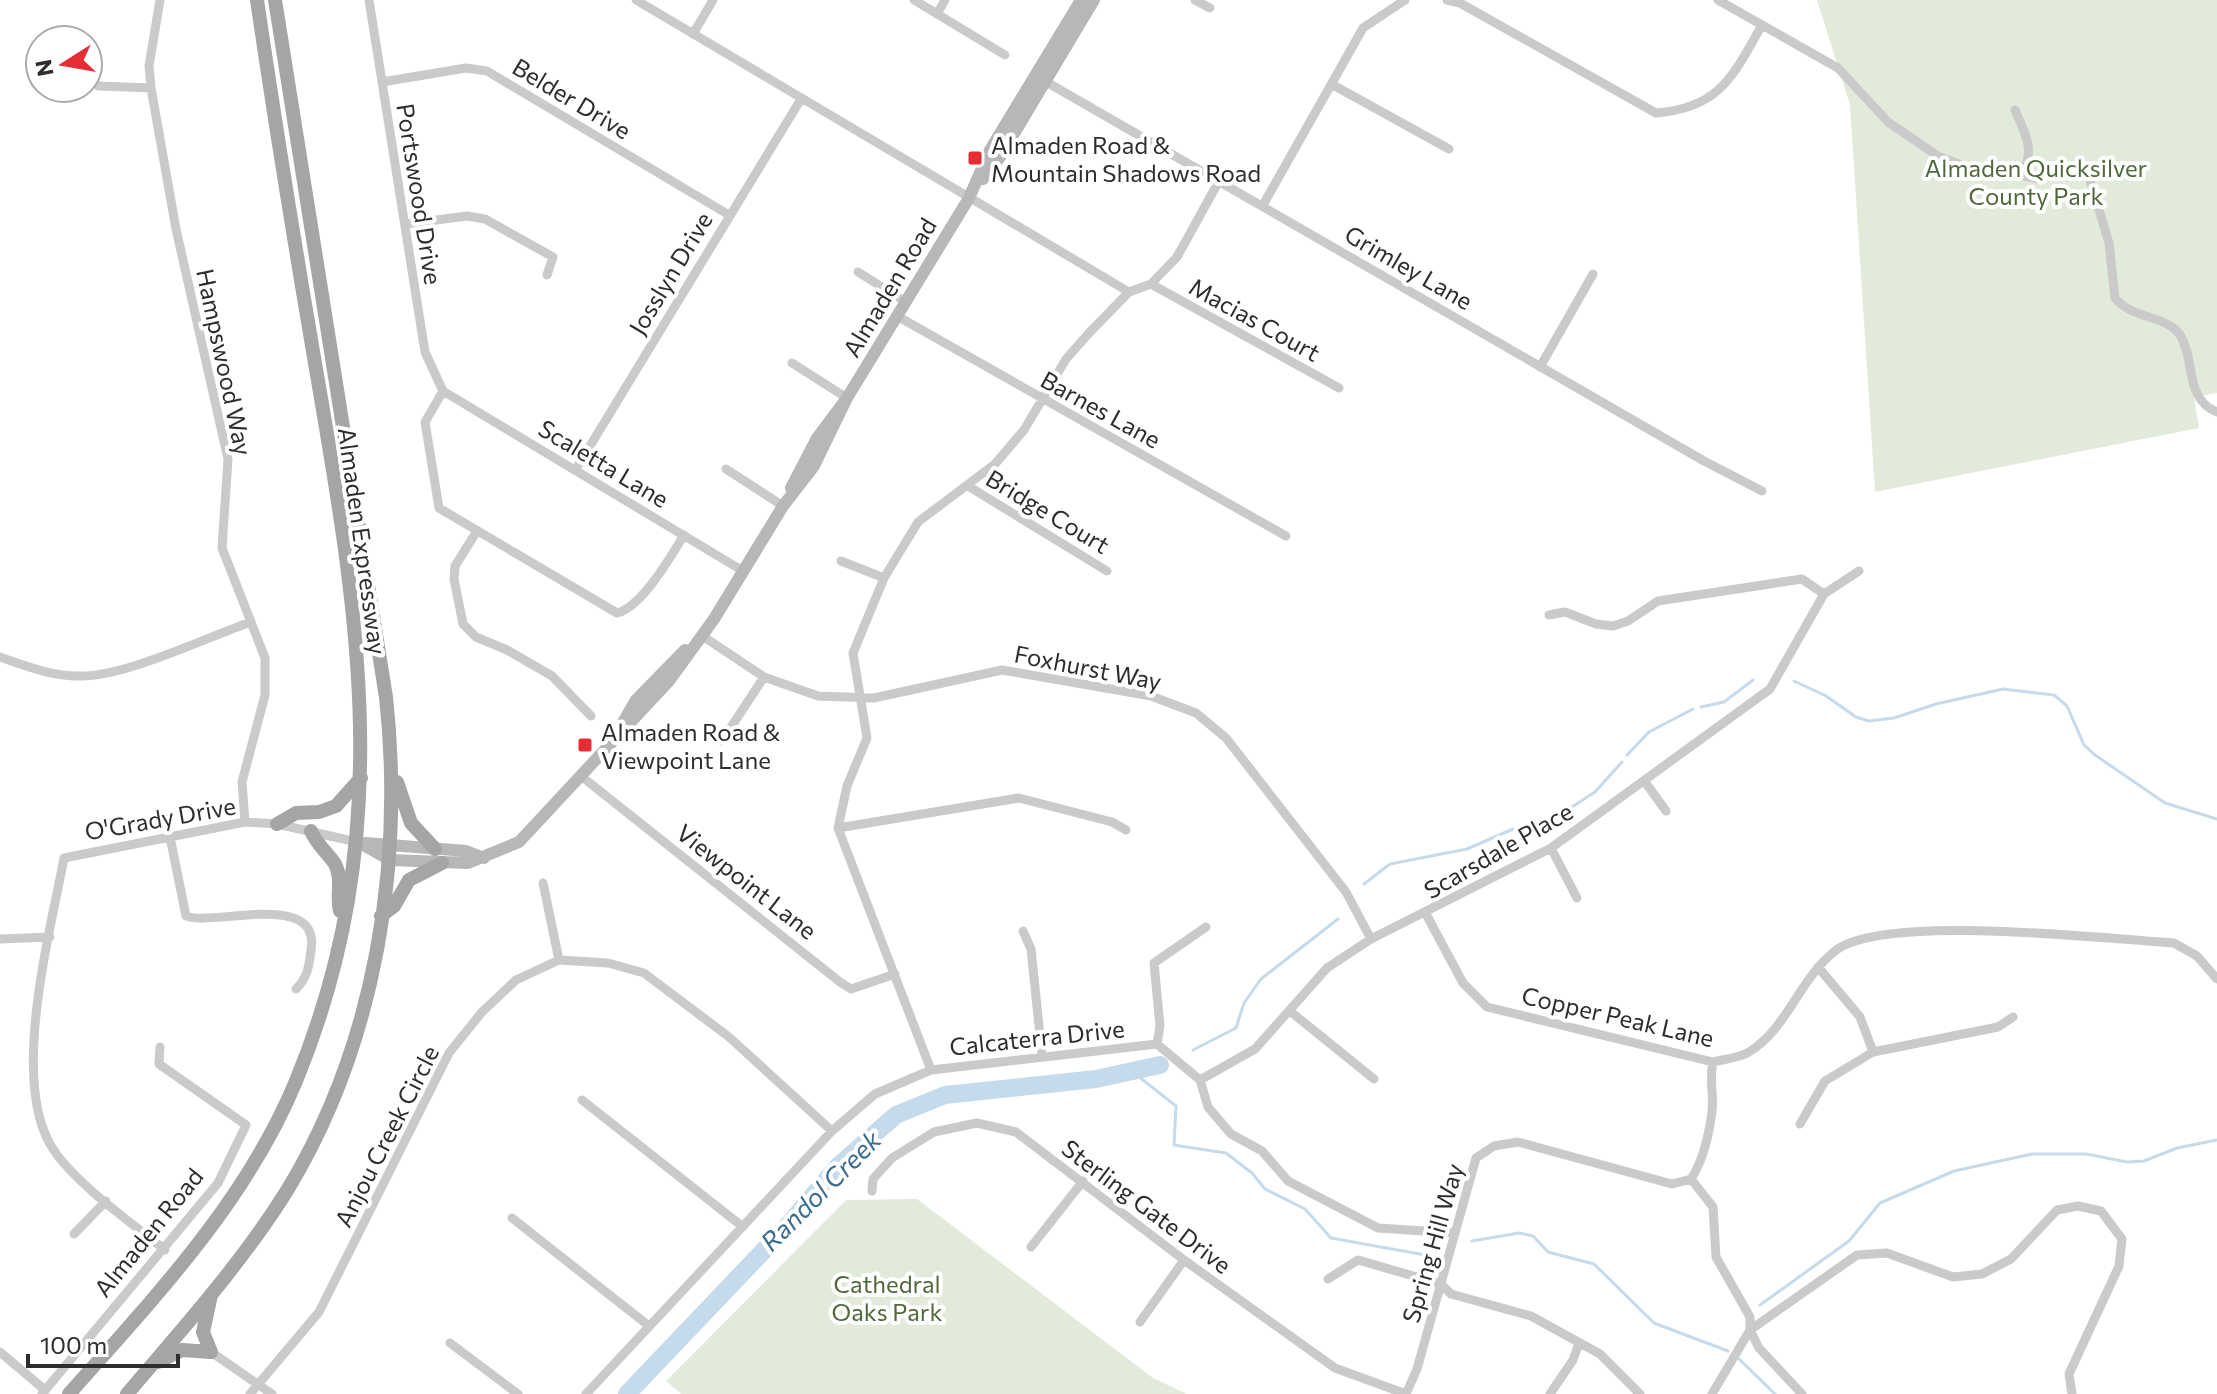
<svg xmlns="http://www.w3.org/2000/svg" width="2217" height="1394" font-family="Commissioner,sans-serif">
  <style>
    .green { fill: #e2ebda }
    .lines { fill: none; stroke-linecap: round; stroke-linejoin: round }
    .stream { stroke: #c5dbeb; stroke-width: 3 }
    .river { stroke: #c5dbeb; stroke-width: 18 }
    .street { stroke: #cacaca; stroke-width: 9 }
    .secondary { stroke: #b7b7b7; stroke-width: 12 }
    .primary { stroke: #a5a5a5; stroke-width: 14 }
    .poi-dot { fill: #e62c35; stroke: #fff; stroke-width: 3 }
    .labels { text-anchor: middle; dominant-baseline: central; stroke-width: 8; stroke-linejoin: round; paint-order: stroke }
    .street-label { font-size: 24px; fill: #2d2d2d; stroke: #fff }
    .poi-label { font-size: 24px; fill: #2d2d2d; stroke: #fff; text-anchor: start }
    .park-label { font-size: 24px; fill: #4f683a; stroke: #fff }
    .water-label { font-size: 26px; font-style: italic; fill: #3a6c8f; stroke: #fff }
  </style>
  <rect width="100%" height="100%" fill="#fff"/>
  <!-- green -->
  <path class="green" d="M1817,0h400v393l-23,4 5,31 -324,64 -25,-387z
    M917,1199l236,179 34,16h-506l-15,-13 180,-181z"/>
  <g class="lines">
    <!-- stream -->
    <path class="stream" d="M1794,681l32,15 30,21 13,4 25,-3 42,-14 67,-15 51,6 13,11 17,39 11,10 70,48 52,16
      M1701,707l23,-5 29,-22
      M1627,755l22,-23 44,-23
      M1364,884l26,-20 77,-15 46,-20 18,-1 27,-12 37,-24 27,-30
      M1193,1050l43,-22 8,-25 17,-24 77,-60
      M1129,1069l47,37 -2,39 52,8 26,20 13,16 40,20 26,29 100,18
      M1472,1241l47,-8 14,3 15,16 46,12 60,59 74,28
      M1760,1305l89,-64 31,-38 74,-32 78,-17h54l41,8 17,-1 33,-13 40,-8
      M1738,1358l37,36"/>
    <!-- river -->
    <path class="river" d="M627,1394l162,-170 48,-57 59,-52 49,-20 151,-16 64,-14"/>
    <!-- street -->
    <path class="street" d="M160,0l-11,66 2,22 25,141 52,230 -6,89 43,110v37l-23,87 3,40
      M369,0l56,352 18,39
      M636,0l493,292
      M914,0l91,55
      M1195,0l15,8
      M1447,0l13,3 196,110c64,-5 77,-37 106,-88
      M1718,0l120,68 50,54 50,34 48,19h34c17,-22 5,-42 -5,-65
      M937,14l8,-14
      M693,34l20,-34
      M1043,80l661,381 58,30
      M382,82l84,-14 21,3 242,144
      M1333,85l116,64
      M98,86l53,2
      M2020,175l18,4 40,-11 10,5 21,70 6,55c18,22 52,17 65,37 16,25 4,64 37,77
      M1263,205l100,-177 42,-28
      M405,224l62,-8 18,3 68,38 -6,18
      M858,272l48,30
      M1151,284l188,104
      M897,316l389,220
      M792,363l55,35
      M1540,367l53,-93
      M443,391l-18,31 14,86 178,105c25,-6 54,-57 67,-78
      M443,391l300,180
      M576,469l225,-370
      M726,469l57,37
      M968,486l139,85
      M477,531l-22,35 -1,13 9,45 13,13 31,13 45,26 39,40
      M841,561l43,17
      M1549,615l16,-3 31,12 17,2 15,-5 30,-20 144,-22 22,15
      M701,635l63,42 54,19 56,2 128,-28 149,26 45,17 30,25 120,154 25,47
      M0,657c26,9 51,19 79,19 46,1 126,-38 172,-54
      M722,741l42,-64
      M581,776l259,206 11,7 44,-15
      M1645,782l21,29
      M838,828l181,-30 93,24 14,8
      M170,837l16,79c25,11 135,-27 125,34 -2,16 -3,27 -15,39
      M1551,848l26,50
      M543,883l16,77
      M1426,914l37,69 24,24 226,55c11,-3 27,-4 36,-10 39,-24 50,-73 86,-101 48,-38 272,-12 339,-8l23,13 20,23
      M1023,931l8,18 11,106
      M0,939l50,-2
      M1818,967l42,50 13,35
      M1291,1012l83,67
      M1157,1044l3,-18 -6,-63 52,-36
      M931,1070l-93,-242 9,-42 20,-48 -14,-85 31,-75 34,-56 77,-58 29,-34 42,-71 24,-27 39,-40 22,-8 26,-27 42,-76
      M1200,1080l55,-31 72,-81 44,-29 180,-91 219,-159 54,-95 35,-23
      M582,1100l161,127
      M1800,1124l25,-43 48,-29 125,-25 15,-10
      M1691,1179l22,28 3,50 34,60v13l9,18 43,46
      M872,1191l1,-12 19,-21 42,-26 43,-9 39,9 168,128 151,108 71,26 11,-25 59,-211 18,-12 24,-4 154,42 19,-5c12,-18 18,-45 21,-67 2,-17 -3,-33 1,-50
      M512,1218l137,108
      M74,1234l32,-33
      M1031,1247l52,-66
      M165,1250c-33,-27 -86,-64 -110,-98 -47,-65 -5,-218 9,-294l181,-36 32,2 80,18
      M1328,1279l30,-19 83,24 10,10 80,22 69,38 40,40
      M1140,1322l44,-62
      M450,1343l68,51
      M0,1352l45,38
      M211,1352l61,42
      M42,1394l176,-211 28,-58 -87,-61 1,-17
      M250,1394l69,-82 130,-259 33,-41 34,-32 43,-20 49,3 36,10 85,64 103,94
      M586,1394l246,-263 43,-37 56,-24 226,-26 43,36 8,27 23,27 31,17 26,30 90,47 76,5
      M1550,1394l23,-34 6,-17
      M1712,1394l38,-64 107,-75 30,-2 66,24 29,-3 29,-15 46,-49 21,-4 23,5 21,28 -3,27 -50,108 3,20"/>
    <!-- secondary -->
    <path class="secondary" d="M983,179l17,-22 94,-157
      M791,488l26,-50 30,-40 122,-200 21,-48 91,-150
      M622,724l14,-24 49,-50
      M358,842l32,18 78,3 51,-21 150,-161 45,-62 69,-113 31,-40 33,-68
      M365,843l101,8 18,7"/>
    <!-- primary -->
    <path class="primary" d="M397,782l14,41 24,26
      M277,824l19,-11 23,-1 17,-6 25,-28
      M311,831c6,14 16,21 24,33 8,15 1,32 5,47
      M381,916l13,-10 15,-26 33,-17
      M211,1352l-8,-20 8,-37
      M158,1362l24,-12 29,2
      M69,1394c85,-96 177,-192 227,-313 101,-245 63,-462 20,-712 -21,-123 -41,-246 -59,-369
      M127,1394c56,-66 115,-131 161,-205 88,-146 116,-325 98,-492l-111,-697"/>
  </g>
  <!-- markers -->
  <g class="poi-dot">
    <rect x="967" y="150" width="16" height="16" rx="4"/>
    <rect x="577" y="737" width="16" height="16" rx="4"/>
  </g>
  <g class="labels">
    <!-- street labels -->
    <g class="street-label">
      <text transform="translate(572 98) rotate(31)">Belder Drive</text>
      <text transform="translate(420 194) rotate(81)">Portswood Drive</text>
      <text transform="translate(1409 267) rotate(30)">Grimley Lane</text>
      <text transform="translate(670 273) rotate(-59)">Josslyn Drive</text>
      <text transform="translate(889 287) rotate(-59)">Almaden Road</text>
      <text transform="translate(1255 319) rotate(29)">Macias Court</text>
      <text transform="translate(225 362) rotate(78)">Hampswood Way</text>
      <text transform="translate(1101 409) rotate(29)">Barnes Lane</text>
      <text transform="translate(604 463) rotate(31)">Scaletta Lane</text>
      <text transform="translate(1048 511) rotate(31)">Bridge Court</text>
      <text transform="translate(363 541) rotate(82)">Almaden Expressway</text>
      <text transform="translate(1088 667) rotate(11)">Foxhurst Way</text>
      <text transform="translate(160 818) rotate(-10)">O'Grady Drive</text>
      <text transform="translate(1498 850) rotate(-30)">Scarsdale Place</text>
      <text transform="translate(747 881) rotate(38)">Viewpoint Lane</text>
      <text transform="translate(1618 1016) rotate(13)">Copper Peak Lane</text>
      <text transform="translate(1037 1037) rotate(-6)">Calcaterra Drive</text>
      <text transform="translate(386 1136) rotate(-63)">Anjou Creek Circle</text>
      <text transform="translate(1147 1206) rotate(37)">Sterling Gate Drive</text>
      <text transform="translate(148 1232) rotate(-51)">Almaden Road</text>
      <text transform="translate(1432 1243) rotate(-74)">Spring Hill Way</text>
    </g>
    <!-- poi labels -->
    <g class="poi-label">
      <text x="991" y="144">Almaden Road &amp;<tspan x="991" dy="28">Mountain Shadows Road</tspan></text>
      <text x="601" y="731">Almaden Road &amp;<tspan x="601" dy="28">Viewpoint Lane</tspan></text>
    </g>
    <!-- park labels -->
    <g class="park-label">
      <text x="2036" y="167">Almaden Quicksilver<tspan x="2036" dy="28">County Park</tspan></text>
      <text x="887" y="1283">Cathedral<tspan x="887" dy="28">Oaks Park</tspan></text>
    </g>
    <!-- water labels -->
    <g class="water-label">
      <text transform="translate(820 1190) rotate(-45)">Randol Creek</text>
    </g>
  </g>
  <!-- north arrow -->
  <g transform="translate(64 64) rotate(259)"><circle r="38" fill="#ffffff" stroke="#ababab" stroke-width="2"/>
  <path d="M0-6L14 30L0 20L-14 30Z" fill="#e62c35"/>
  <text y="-12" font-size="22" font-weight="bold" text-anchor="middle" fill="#2d2d2d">N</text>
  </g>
  <!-- scale -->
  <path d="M28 1354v12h150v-12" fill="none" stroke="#2d2d2d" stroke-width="4"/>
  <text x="40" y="1354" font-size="24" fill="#2d2d2d" stroke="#ffffff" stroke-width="6" paint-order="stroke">100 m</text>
</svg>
